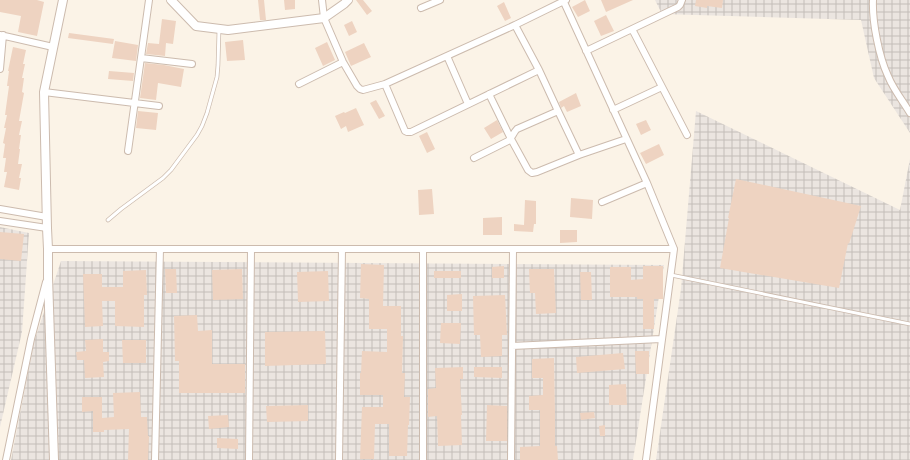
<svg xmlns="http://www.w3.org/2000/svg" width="910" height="460" font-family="'Alegreya Sans',sans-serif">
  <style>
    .industrial { fill: url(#industrial-grid) }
    .building { fill: #eed3c1 }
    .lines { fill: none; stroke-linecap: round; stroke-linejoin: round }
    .service-casing { stroke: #ccbbae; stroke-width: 4.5 }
    .minor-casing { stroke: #ccbbae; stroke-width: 8 }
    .tertiary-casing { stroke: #ccbbae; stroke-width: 10 }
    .service { stroke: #fff; stroke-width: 3 }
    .minor { stroke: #fff; stroke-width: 6 }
    .tertiary { stroke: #fff; stroke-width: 8 }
  </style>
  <defs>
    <pattern id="industrial-grid" width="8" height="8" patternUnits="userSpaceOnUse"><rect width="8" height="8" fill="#ebe5e0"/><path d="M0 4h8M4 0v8" fill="none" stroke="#c3bdb8"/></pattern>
  </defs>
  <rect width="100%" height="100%" fill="#fbf3e7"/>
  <!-- industrial -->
  <path class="industrial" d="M655,0h255v133l-36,-55 -13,-58 -199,-6z
    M696,111l204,99 10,-51v301h-254l25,-171z
    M0,227l29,6 -7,99 -22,95z
    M61,261l603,4 -31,195h-622l23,-118z"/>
  <!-- building -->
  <path class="building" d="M0,0h37l7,2 -7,34 -19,-4 3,-16 -21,-4z
    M258,0h6l2,20h-6z
    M284,0h11v9l-10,1z
    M356,0h7l9,11 -5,4z
    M585,0l5,11 -12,6 -6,-10z
    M601,0h32l-27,12z
    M696,0h27l-1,8 -15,-2v2l-12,-2z
    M504,2l7,16 -6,3 -8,-15z
    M606,15l8,16 -13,5 -7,-15z
    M162,19l14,2 -3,23 -7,-1 -1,13 -19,-2 2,-11 11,1z
    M352,21l5,11 -8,4 -5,-11z
    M69,33l45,6 -1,5 -45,-6z
    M243,40l2,20 -18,1 -2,-19z
    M115,41l23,4 -2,16 -24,-3z
    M327,42l8,18 -12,6 -8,-18z
    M364,43l7,14 -20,9 -6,-14z
    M13,47l13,3 -3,14h2l-3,14h2l-2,14 2,1 -5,28h3l-3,14h2l-2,14h1l-2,15h4l-3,14h2l-2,12 -15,-3 3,-15h-3l2,-14h-3l2,-14 -2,-1 3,-15h-2l3,-13h-2l4,-29h-2l2,-15h-1z
    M145,63l19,2 20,4 -3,18 -23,-4 -2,17 -16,-2z
    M109,71l25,2 -1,8 -25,-2z
    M576,93l5,13 -14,6 -3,-6 -3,2 -2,-6z
    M376,100l9,16 -6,3 -9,-16z
    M356,108l8,17 -16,7 -2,-6 -5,3 -6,-13 9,-4 1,1z
    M138,111l20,2 -2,17 -20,-2z
    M497,120l6,12 -12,7 -7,-11z
    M646,120l5,10 -10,5 -5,-11z
    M427,132l8,17 -8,4 -8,-17z
    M659,144l5,11 -18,9 -6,-11z
    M736,179l125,27 -12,38 -1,-1 -9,45 -119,-20 9,-50h-1z
    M432,189l2,25 -15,1 -1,-25z
    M571,198l22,2 -1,19 -22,-2z
    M525,200l11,1v23h-2l-1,8 -19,-1v-7l10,1z
    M502,217v18h-19v-17z
    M560,230h17v12l-17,1z
    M0,232l24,2 -3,27 -21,-2z
    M361,264l23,1 -1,41h18v30h2l-1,37h3l-1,24h6l-1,28h-1l-1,31h-18v-32h-14l-1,35h-14l2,-52h21v-12h-23v-22h1l1,-22 25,1v-23h-18v-30l-9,-1z
    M504,266v12h-12v-11z
    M643,266h20v33h-9v30h-11v-30h-6v-2h-27v-30h21v13l12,-1z
    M165,269h11l1,24h-11z
    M242,269l1,30 -30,1 -1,-30z
    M529,269h25l2,44 -20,1 -1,-21h-5z
    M146,270l1,25h-3v32l-29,-1v-25h-13l1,25 -18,1 -2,-53h19v13h21v-16z
    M328,271l1,30 -31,1 -1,-30z
    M434,271h27v7h-27z
    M580,272h11l1,28h-11z
    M462,294v17h-15v-16z
    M505,295l2,40h-5v21l-21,1 -1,-22h-6l-1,-39z
    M197,315l1,16 14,-1v34h33v29h-66v-32h-4l-1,-45z
    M441,323h20l-1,21 -20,-1z
    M325,331l1,33 -61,2v-34z
    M103,339v13h6v9l-6,1 1,15 -19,1 -1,-18h-7l-1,-8 10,-1 -1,-11z
    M122,340h24v23h-23z
    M635,351h14v23h-13z
    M623,353l2,16 -48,4 -1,-16z
    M554,358l1,56v32h2l1,14h-38v-13l20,-1v-36h-11v-14l14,-1v-17h-11v-19z
    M463,367v12h-3l2,36h-1l1,30 -24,1 -1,-30 -9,1v-28l8,-1 -1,-20z
    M474,367h28v11l-28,-1z
    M626,384l1,21h-18v-20z
    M140,392l1,25h6l1,19h1l-1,24h-20l1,-31 -25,1v2h-11v-21l-11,1v-15h20v21l12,-1 -1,-24z
    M308,405v16l-41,1 -1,-16z
    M487,405l20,1v35h-21z
    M594,412l1,6 -14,2 -1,-7z
    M228,415l1,12 -20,2 -1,-13z
    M605,425v11h-5l-1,-10z
    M217,438l21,1v10l-21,-1z"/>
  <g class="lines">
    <defs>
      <path id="service" d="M108,220l13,-11 42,-31 8,-8 26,-35 5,-9 5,-13 10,-36 1,-12 1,-36
        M671,275l239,49"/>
      <path id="minor" d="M322,0l2,18 19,44 14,24 3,3 3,1 22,-6 130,-59 51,-25
        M563,0l84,183 27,66 -28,211
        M873,0c-1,21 6,57 15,76 5,13 15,25 22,37
        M421,8l19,-8
        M515,25l24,45 19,41 21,44
        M632,29l55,106
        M0,35l53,12
        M586,51l92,-44 2,-2 2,-5
        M447,56l21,48
        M141,58l51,6
        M0,69l3,-34
        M299,84l44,-22
        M385,84l20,47 2,1h4l128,-62
        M44,92l115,14
        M489,94l22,45 17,31 4,3 5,-1 42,-17 47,-16
        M613,110l49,-23
        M128,151l21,-151
        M474,158l34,-17c4,-3 5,-8 9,-12l41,-18
        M602,202l45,-19
        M0,209l47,8
        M0,221l47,7
        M48,249h626
        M423,249v211
        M512,346l149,-7
        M6,460l25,-121 15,-57
        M155,460l5,-211
        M249,460l2,-211
        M339,460l3,-211
        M511,460l2,-211"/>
      <path id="tertiary" d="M171,0l25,26 32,4 96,-12 20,-14 4,-4
        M54,460l-6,-183v-28l-1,-21 -3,-136 19,-92"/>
    </defs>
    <!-- service casing -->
    <use href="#service" class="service-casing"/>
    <!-- minor casing -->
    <use href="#minor" class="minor-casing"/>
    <!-- tertiary casing -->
    <use href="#tertiary" class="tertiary-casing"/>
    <!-- service -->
    <use href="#service" class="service"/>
    <!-- minor -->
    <use href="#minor" class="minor"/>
    <!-- tertiary -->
    <use href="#tertiary" class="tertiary"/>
  </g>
</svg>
